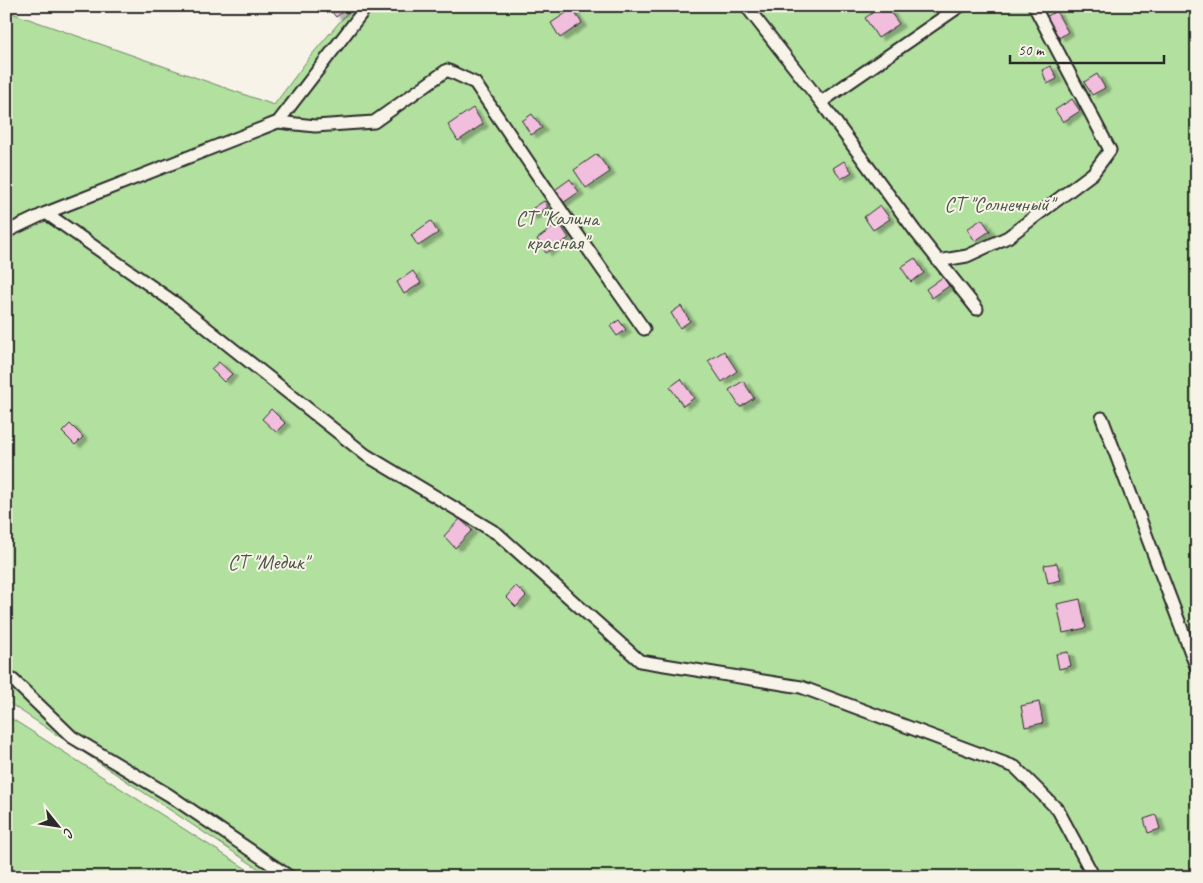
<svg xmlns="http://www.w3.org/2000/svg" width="1203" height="883" font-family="Caveat,sans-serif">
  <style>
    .green { fill: #b2e09f; stroke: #6e8665 }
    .building { fill: #f1bedd; stroke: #2b2b2b; filter: url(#shadow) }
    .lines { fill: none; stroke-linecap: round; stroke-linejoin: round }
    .service-casing { stroke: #2b2b2b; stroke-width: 15 }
    .service { stroke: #f7f3e8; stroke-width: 11 }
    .labels { text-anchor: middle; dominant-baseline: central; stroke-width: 4; stroke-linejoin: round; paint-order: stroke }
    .park-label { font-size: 21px; fill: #4d5848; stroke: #f7f3e8 }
  </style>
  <defs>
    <filter id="shadow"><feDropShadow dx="5.5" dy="3" stdDeviation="1" flood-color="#0004"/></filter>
  </defs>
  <rect width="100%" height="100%" fill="#f7f3e8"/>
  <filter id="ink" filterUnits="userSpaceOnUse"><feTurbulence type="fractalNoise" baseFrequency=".02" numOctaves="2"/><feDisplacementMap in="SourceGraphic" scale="10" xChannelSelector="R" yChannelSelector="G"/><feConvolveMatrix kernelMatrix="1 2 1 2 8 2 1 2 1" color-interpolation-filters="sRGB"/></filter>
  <g filter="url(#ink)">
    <!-- green -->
    <path class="green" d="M353,6h844v871h-926l-265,-176v-690l268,94 35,-47z
      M6,715l253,162h-253z"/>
    <!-- building -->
    <path class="building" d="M327,6h21v1l-12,10z
      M882,6h4l13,18 -21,14 -13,-20z
      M572,9l10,14 -22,15 -9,-15z
      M1056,11l12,21 -9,6 -13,-21z
      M1051,66l6,13 -10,5 -5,-14z
      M1097,74l8,14 -13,7 -8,-13z
      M1072,99l8,12 -17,11 -8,-12z
      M473,108l10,16 -25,17 -10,-16z
      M532,114l10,14 -11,7 -9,-14z
      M597,154l13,18 -24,16 -12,-18z
      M844,161l8,11 -11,7 -8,-11z
      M570,179l9,13 -19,13 -8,-13z
      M544,201l4,6 -17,11 -4,-6z
      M880,205l10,14 -17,11 -9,-13z
      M982,219l8,12 -15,10 -8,-12z
      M431,221l7,12 -20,13 -7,-11z
      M559,223l10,15 -23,15 -9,-14z
      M915,258l9,15 -13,9 -10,-15z
      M413,271l8,12 -17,11 -7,-12z
      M943,277l6,9 -17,12 -6,-9z
      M681,306l9,15 -10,7 -9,-15z
      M619,320l7,10 -9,6 -7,-10z
      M724,351l13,20 -15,11 -14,-21z
      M219,362l13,12 -8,8 -13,-13z
      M681,379l13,19 -11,8 -13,-19z
      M743,381l11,17 -14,9 -11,-17z
      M271,409l14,14 -9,9 -14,-13z
      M70,424l13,13 -8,8 -13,-13z
      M460,519l12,11 -17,18 -11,-12z
      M1057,563l4,17 -13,3 -4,-18z
      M516,586l10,10 -10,11 -10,-10z
      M1080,599l6,29 -23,5 -6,-29z
      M1197,635v13h-3l-3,-12z
      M1068,652l3,14 -12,3 -3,-15z
      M1039,702l4,21 -18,4 -4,-21z
      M1156,815l4,14 -12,4 -4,-14z"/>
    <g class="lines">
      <defs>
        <path id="service" d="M746,6l75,96
          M960,6l-139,96 94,129 62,78
          M278,122l37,4 59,-4 73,-52 28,13 96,142 73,104
          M46,213l132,92 188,150 132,79 142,127 161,26 214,80 43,43 36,67
          M6,232l40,-19 232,-91 89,-116
          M938,261l29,-5 41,-19 85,-64 17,-23 -76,-144
          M1102,418l95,251
          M6,677l7,3 59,57 97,58 121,82"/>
      </defs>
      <!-- service casing -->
      <use href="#service" class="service-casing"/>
      <!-- service -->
      <use href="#service" class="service"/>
    </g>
  </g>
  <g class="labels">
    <!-- park labels -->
    <g class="park-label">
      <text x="999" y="204">СТ "Солнечный"</text>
      <text x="557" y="218">СТ "Калина<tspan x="557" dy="24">красная"</tspan></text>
      <text x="268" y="562">СТ "Медик"</text>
    </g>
  </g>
  <!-- margin -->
  <rect width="1203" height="883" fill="none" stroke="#f7f3e8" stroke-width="25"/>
  <rect x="12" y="12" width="1178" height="858" fill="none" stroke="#2b2b2b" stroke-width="2" filter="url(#ink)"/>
  <!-- north arrow -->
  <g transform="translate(58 826) rotate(120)" stroke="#f7f3e8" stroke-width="4" paint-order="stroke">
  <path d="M0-4L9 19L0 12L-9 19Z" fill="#2b2b2b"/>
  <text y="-8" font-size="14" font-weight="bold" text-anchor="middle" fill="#2b2b2b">С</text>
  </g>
  <!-- scale -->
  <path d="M1010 55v8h154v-8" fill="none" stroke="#2b2b2b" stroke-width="2.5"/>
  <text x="1018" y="55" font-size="15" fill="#2b2b2b" stroke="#f7f3e8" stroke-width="4" paint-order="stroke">50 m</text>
</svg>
